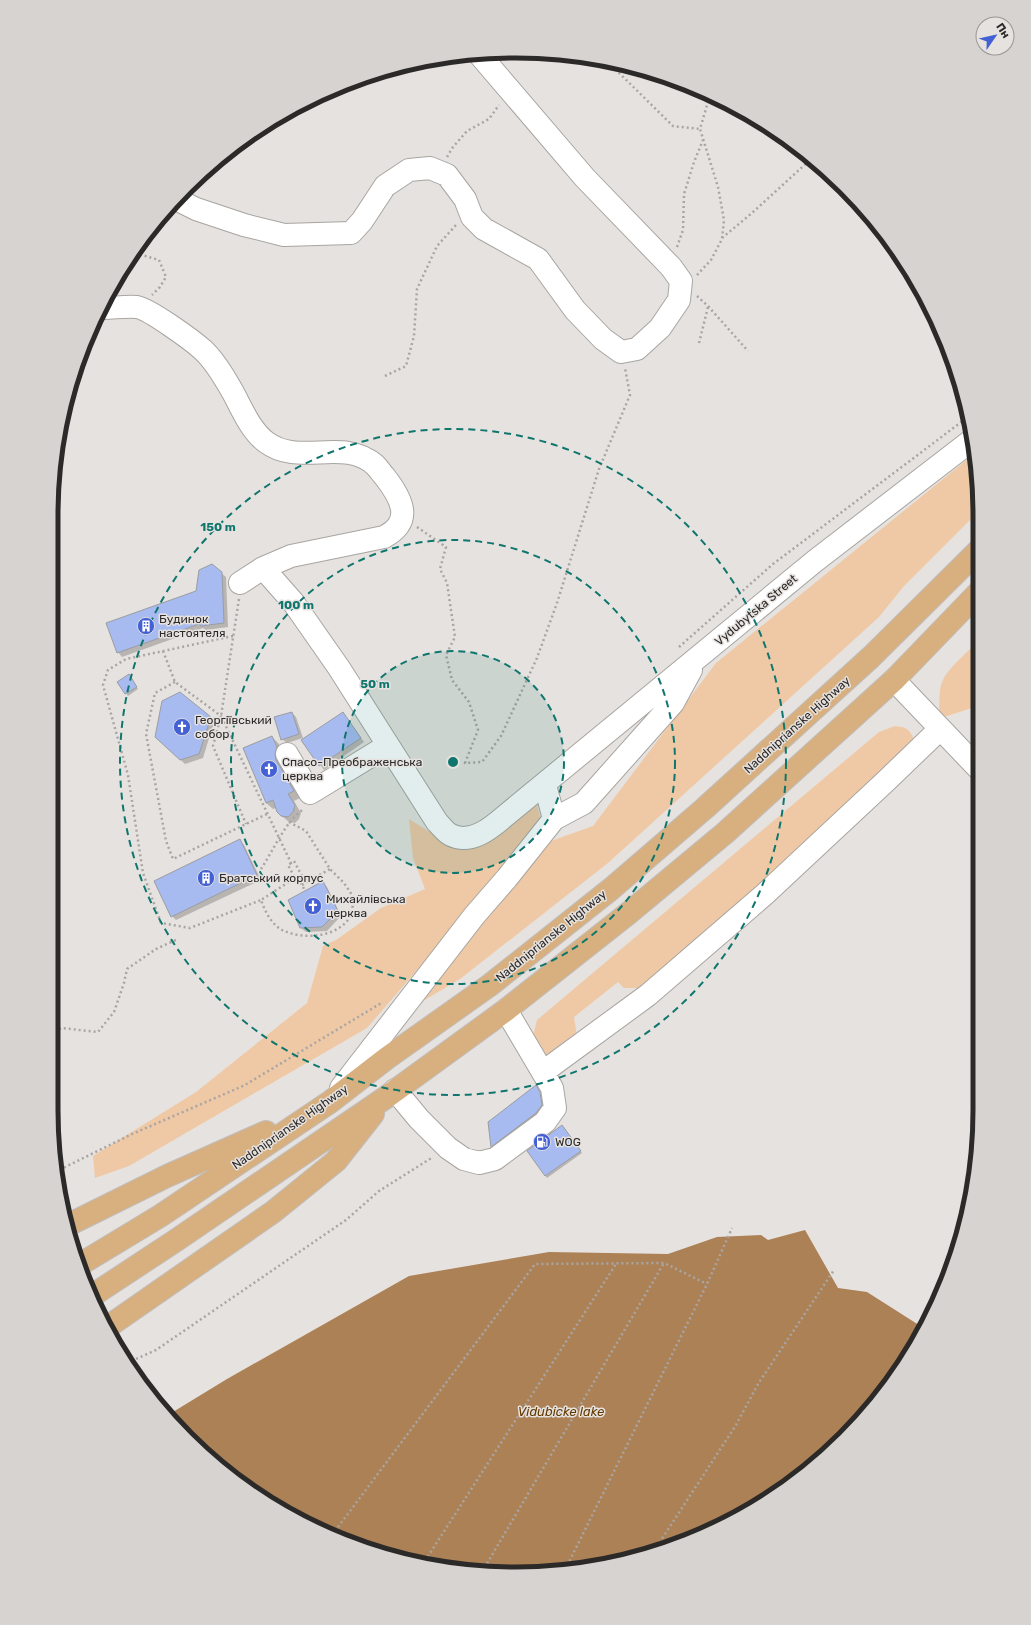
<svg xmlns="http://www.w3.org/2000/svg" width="1031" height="1625" font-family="Rubik,sans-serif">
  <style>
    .green { fill: #efc9a5 }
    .water { fill: #ac8156 }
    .shadow { fill: #0003 }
    .building { fill: #a7bbf0; stroke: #9b9da1 }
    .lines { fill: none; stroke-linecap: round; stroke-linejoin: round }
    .minor-casing { stroke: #a8a5a1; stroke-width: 24 }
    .major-casing { stroke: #c0bfbf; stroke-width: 24 }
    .path { stroke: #a9a5a3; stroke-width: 2.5; stroke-dasharray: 2 3; stroke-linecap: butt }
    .minor { stroke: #fff; stroke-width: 22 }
    .major { stroke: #d8af7e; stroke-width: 22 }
    .ring { fill: none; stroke: #0f766e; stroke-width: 2; stroke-dasharray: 7 5 }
    .labels { text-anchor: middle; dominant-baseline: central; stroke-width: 3; stroke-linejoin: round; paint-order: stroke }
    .street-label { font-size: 12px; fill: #2c2a29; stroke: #e6e2df }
    .poi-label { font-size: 12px; fill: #2c2a29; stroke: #e6e2df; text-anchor: start }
    .water-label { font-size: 13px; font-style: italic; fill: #633900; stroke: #e6e2df }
    .rim { fill: none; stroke: #2c2a29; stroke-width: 5 }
    .centre { fill: #0f766e; stroke: #e6e2df; stroke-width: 2 }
    .ring-label { font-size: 12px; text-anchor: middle; font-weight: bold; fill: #0f766e; stroke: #e6e2df; stroke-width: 3; stroke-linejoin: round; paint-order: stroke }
  </style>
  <rect width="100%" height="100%" fill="#e6e2df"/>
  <!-- green -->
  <path class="green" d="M974,454l5,31v26l-75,75 -25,31 -271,246 -148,116 -42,25 59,-75 47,-54 27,-34 42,-15 123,-163z
    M978,641v65l-34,11 -5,-3c1,-10 -1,-25 4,-34 6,-13 25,-28 35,-39z
    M895,726c11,1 15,3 19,14l-43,47 -227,201h-20l-6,-6 -44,35 3,19 -31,22 -13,-22 4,-16 342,-288z
    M537,805l5,20 -175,203 -238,138 -34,12 -2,-22 103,-64 111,-89 16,-57 13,-6 45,-32 44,-19 -12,-31 -4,-39 45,28 73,-41z"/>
  <!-- water -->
  <path class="water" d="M805,1230l33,58 29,4 55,35 -38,65 -62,67 -48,37 -53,30 -85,32 -60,12 -91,3 -119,-24 -56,-23 -77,-48 -46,-40 -19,-23 59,-36 182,-103 140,-24 119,2 49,-17 44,-2 7,5z"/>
  <!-- shadow -->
  <path class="shadow" d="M221,573l5,4 2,50 -22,3 -3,-2 -81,29 -4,-5z
    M130,678l8,11 -10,7 -10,-14z
    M292,713l4,4 7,21 -16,5 -5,-4z
    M343,713l21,29 -40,28 -22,-30z
    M210,717l4,5 -11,36 -18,6 -29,-27z
    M272,737l7,7 21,54 -6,3 7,12 -2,6 -4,4 -6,-1 -12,-10 -1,-4 -3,1 -7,-6z
    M240,841l4,4 17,35 -85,40 -4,-4z
    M323,883l4,4 14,29 -14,15 -21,1 -5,-4z
    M537,1088l4,7 2,12 -5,8 -45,33 -1,-2z
    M564,1128l18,25 -35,25 -19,-27z"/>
  <!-- building -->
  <path class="building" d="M212,564l10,8 2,51 -23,3 -2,-2 -82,29 -11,-30 90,-32 3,-21z
    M129,674l8,13 -12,7 -8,-12z
    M180,692l31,25 -12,37 -19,6 -25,-23 7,-36z
    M292,712l7,22 -18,6 -7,-23z
    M343,712l18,26 -42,28 -18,-26z
    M272,736l5,11 -2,7 1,6 18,31 -6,3 7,11 -2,7 -5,5 -7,-1 -4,-4 -4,-12 -7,3 -23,-55z
    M240,839l17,36 -86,42 -17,-36z
    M323,881l15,30 -16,16 -22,1 -12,-28z
    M536,1085l4,7 2,13 -6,8 -45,34 -3,-25z
    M562,1125l19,26 -36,25 -18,-25z"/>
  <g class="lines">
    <defs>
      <path id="minor" d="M178,200l18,9 48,16 40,10 67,-2 11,-12 23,-35 24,-16 21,-2 17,7 18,24 7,18 12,12 54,30 37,51 28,29 18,13 16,-3 23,-21 19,-28 2,-19 -10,-14 -86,-89 -106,-124
        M104,308c10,0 22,-2 33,-1 12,2 55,33 66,43 11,10 20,25 28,39 10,17 18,40 35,53 33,25 78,-5 109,23 4,4 7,9 10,12 7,9 15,20 17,32 2,14 -7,22 -18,28l-93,19 -28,12
        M240,583l23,-15 30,34 46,66 98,154c4,4 9,11 14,13 20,10 40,-7 54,-19l310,-255 157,-121
        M894,680l84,88
        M287,754l23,39 77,-47
        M554,819l30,-16 89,-100 18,-33
        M543,1072l105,-77 117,-101 121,-113 54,-52
        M341,1088l133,-172 33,-38 47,-59 -9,-34
        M395,1090l24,29 29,29 16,11 15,4 16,-4 50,-37 10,-14 -3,-20 -46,-78"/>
      <path id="major" d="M68,1225l99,-49 99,-44
        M79,1265l81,-49 170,-114 57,-44 103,-73 121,-96 94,-81 166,-151 108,-107
        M93,1295l82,-54 210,-143 121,-88 124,-98 95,-79 169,-153 85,-88
        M109,1326l164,-114 63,-51 37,-47"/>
    </defs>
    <!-- minor casing -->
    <use href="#minor" class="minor-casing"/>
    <!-- major casing -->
    <use href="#major" class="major-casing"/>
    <!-- path -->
    <path class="path" d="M608,62l65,64 27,3
      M447,157l6,-10 14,-16 22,-12 10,-14
      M722,238l30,-25 59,-54
      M677,247l6,-17 1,-36 10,-32 9,-22
      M135,253l24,7 7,17 -6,10 -8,8
      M697,275l14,-15 11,-21 2,-19 -6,-33 -18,-58 10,-34
      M697,296l11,10 40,45
      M699,343l9,-36
      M385,376l21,-10 8,-30 3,-47 20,-43 19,-21
      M417,527l29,20 -6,22 7,14 8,54 -9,18 6,25 17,22 9,28 -13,33 17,-1 19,-26 36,-78 20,-55 42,-134 31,-74 -5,-27
      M239,599l-18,117 70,147 3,-2 9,17 -3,3 5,10
      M233,636l-107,23 -18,11 -5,15 25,90 15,98 18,50 29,5 71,-28
      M679,647l94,-83 195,-147
      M163,651l12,31 46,34 -8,30 33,78
      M175,682l-20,11 -9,41 20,107 7,18 94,-45
      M289,822l17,9 24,38 14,14 10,15c-1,6 -2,14 -4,19 -13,21 -48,23 -68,13 -11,-6 -17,-19 -21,-30l34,-22
      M291,863l-3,2 9,17 3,-1
      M261,869c12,-18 25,-49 43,-60
      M302,885l28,-16
      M55,1032l6,-4 37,4 16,-20 10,-29 3,-14 29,-20 22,-10
      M55,1172l75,-37 115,-50 138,-83
      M127,1363l29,-13 190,-130 33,-29 54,-34
      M332,1535l203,-271 129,-1 43,21
      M654,1551l82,-126 22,-41 76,-114
      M425,1561l191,-297
      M565,1570l142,-286 25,-56
      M482,1572l182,-309"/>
    <!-- minor -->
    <use href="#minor" class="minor"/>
    <!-- major -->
    <use href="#major" class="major"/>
  </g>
  <!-- distance rings -->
  <circle cx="453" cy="762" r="111" fill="#0f766e" fill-opacity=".12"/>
  <g class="ring">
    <circle cx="453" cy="762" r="111"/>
    <circle cx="453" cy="762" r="222"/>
    <circle cx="453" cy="762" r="333"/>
  </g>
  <!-- icons -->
  <defs>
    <symbol id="building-disc" viewBox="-11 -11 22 22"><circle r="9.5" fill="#4361d4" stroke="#e6e2df"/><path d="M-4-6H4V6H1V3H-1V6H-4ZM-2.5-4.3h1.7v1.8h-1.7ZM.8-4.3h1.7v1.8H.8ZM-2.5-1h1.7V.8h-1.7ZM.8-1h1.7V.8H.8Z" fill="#fff"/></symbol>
    <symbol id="church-disc" viewBox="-11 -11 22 22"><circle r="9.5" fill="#4361d4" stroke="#e6e2df"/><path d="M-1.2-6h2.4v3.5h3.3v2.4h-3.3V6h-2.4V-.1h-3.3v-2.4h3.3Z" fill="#fff"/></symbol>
    <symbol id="fuel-disc" viewBox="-11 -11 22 22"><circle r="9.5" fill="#4361d4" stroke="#e6e2df"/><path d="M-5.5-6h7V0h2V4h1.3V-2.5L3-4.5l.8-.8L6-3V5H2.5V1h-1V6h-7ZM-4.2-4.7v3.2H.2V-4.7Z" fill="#fff"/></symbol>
  </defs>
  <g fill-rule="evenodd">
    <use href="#building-disc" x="136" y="616" width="20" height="20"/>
    <use href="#church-disc" x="172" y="717" width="20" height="20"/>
    <use href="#church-disc" x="259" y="759" width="20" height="20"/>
    <use href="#building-disc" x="196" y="868" width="20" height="20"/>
    <use href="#church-disc" x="303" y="896" width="20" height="20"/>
    <use href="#fuel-disc" x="532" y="1132" width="20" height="20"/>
  </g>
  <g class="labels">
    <!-- street labels -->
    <g class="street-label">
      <text transform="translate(756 610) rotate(-40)">Vydubytska Street</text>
      <text transform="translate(797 725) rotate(-42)">Naddniprianske Highway</text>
      <text transform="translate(551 936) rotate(-39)">Naddniprianske Highway</text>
      <text transform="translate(290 1127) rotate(-35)">Naddniprianske Highway</text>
    </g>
    <!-- poi labels -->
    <g class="poi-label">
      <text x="159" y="619">Будинок<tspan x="159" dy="14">настоятеля</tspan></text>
      <text x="195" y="720">Георгіївський<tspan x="195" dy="14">собор</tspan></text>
      <text x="282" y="762">Спасо-Преображенська<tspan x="282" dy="14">церква</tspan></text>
      <text x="219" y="878">Братський корпус</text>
      <text x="326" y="899">Михайлівська<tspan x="326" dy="14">церква</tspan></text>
      <text x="555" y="1142">WOG</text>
    </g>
    <!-- water labels -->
    <g class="water-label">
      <text x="561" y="1411">Vidubicke lake</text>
    </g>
  </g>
  <!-- crop -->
  <path d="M0 0H1031V1625H0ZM515 58H516A457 457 0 0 1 973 515V1110A457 457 0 0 1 516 1567H515A457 457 0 0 1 58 1110V515A457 457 0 0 1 515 58Z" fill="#d7d3d0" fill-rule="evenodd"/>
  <path class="rim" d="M515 58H516A457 457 0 0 1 973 515V1110A457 457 0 0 1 516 1567H515A457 457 0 0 1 58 1110V515A457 457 0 0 1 515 58Z"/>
  <circle cx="453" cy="762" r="6" class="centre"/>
  <g class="ring-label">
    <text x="218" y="531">150 m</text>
    <text x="296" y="609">100 m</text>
    <text x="375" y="688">50 m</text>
  </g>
  <!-- north arrow -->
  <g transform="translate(995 36) rotate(56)"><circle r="19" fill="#e6e2df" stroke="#9c9896"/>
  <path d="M0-3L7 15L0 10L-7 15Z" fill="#4361d4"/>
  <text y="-6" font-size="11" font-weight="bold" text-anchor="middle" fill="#2c2a29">Пн</text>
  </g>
</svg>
